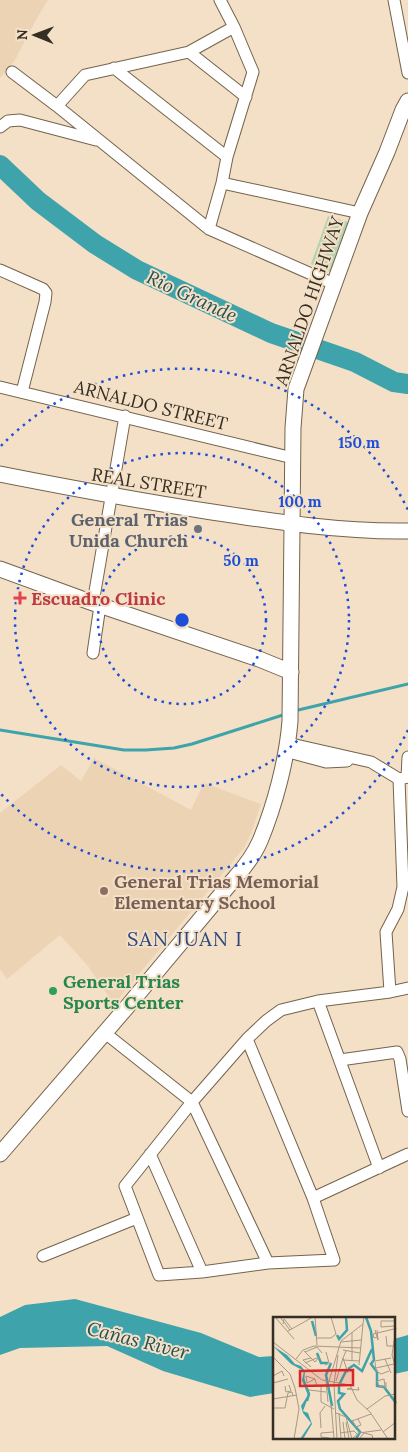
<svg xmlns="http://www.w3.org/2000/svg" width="408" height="1452" font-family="Lora,serif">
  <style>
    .built { fill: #ebd3b4 }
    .green { fill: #b2d3b0 }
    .water { fill: #3ea3aa }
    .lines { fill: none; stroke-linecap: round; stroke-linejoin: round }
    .stream { stroke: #3ea3aa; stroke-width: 3 }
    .river { stroke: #3ea3aa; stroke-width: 20 }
    .minor-casing { stroke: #74634d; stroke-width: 13 }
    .major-casing { stroke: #74634d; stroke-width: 17 }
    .minor { stroke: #fff; stroke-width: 11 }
    .major { stroke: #fff; stroke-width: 15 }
    .ring { fill: none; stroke: #1d4ed8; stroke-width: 2.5; stroke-dasharray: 2.5 5 }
    .worship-dot { fill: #6b7280; stroke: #f3e0c6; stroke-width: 2 }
    .health-dot { fill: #e0444e; stroke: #f3e0c6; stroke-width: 2 }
    .education-dot { fill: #8d6e63; stroke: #f3e0c6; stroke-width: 2 }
    .leisure-dot { fill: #2e9e5b; stroke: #f3e0c6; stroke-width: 2 }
    .labels { text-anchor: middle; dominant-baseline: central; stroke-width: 4; stroke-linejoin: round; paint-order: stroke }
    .street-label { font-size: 18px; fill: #352e24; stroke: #f3e0c6 }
    .worship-label { font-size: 18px; font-weight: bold; fill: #5b616d; stroke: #f3e0c6; text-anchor: end }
    .health-label { font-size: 18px; font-weight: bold; fill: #be3a42; stroke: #f3e0c6; text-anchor: start }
    .education-label { font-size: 18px; font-weight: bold; fill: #785e54; stroke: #f3e0c6; text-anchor: start }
    .leisure-label { font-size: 18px; font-weight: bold; fill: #27864d; stroke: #f3e0c6; text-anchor: start }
    .water-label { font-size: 19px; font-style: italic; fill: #245053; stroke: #f3e0c6 }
    .quarter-label { font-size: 20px; letter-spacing: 1px; fill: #2c467e; stroke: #f3e0c6 }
    .inset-river { fill: none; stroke: #3ea3aa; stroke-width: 2.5 }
    .inset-road { fill: none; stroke: #a79985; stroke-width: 1 }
    .view { fill: #d62828; fill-opacity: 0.15; stroke: #d62828; stroke-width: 2.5 }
    .inset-edge { fill: none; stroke: #352e24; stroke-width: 2.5 }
    .centre { fill: #1d4ed8; stroke: #f3e0c6; stroke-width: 2.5 }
    .ring-label { font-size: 15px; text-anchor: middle; font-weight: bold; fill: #1d4ed8; stroke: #f3e0c6; stroke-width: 4; stroke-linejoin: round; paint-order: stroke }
  </style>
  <rect width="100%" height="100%" fill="#f3e0c6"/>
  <!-- built -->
  <path class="built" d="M0,0h48l-11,18 -22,42 -15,18z
    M94,758l97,52 13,-27 57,21 -9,27 -8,17 -130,156 -26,-38 -28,-31 -53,44 -7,-10v-156l61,-48 20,16z"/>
  <!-- green -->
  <path class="green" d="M328,216l20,6 -18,50 -19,-8z"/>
  <!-- water -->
  <path class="water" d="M75,1299l126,34 58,24 15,-1v37l-24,4 -87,-26 -56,-25 -87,2 -20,7v-38l25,-12z
    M408,1335v36l-14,3v-35z"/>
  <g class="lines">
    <!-- stream -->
    <path class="stream" d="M294,711l114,-27
      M0,730l124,20h22l28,-2 18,-4 94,-30"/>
    <!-- river -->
    <path class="river" d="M0,165l38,36 57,43 42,26 134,63 84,29 39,20 14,2"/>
    <defs>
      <path id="minor" d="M394,0l14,73
        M189,52l57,45
        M114,68l113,89
        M12,72l45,34 152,123 125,55
        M57,106l28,-31 104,-23 45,-25
        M0,127l8,-6 12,-1 76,20
        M222,183l138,30
        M209,229l13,-46 5,-26 26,-85 -19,-45 -14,-27
        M0,270l43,19 3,4 -1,9 -23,90
        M0,387l293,71
        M93,603l32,-187
        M93,653l7,-47
        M287,743l84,19 28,17 9,-2
        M285,751l41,11 21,-1
        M407,777l1,-20
        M390,992l-4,-60 12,-23 5,-22 -4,-108
        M318,1001l61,167
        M105,1033l87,69 76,161
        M247,1039l66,159 21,62 -66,3 -66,9 -43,3 -34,-89 67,-84 55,-63 19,-18 15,-11 37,-9 72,-9 18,-4
        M340,1060l57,-8 3,7 8,52
        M150,1154l52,118
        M313,1198l95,-44
        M43,1256l94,-38"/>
      <path id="major" d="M0,474c71,14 141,27 212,38 65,10 130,20 196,19
        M0,569l93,34 166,56 32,13
        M0,1154l127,-147 107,-128c10,-11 20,-24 26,-38 15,-36 27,-82 30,-120l3,-293 3,-39 64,-176 27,-61 16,-42 5,-9"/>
    </defs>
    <!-- minor casing -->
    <use href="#minor" class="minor-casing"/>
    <!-- major casing -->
    <use href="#major" class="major-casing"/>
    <!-- minor -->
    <use href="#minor" class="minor"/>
    <!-- major -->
    <use href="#major" class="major"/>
  </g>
  <!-- distance rings -->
  <g class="ring">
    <circle cx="182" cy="620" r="84"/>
    <circle cx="182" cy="620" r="167"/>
    <path d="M408 730A251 251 0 0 1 1 794M1 446A251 251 0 0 1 408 510"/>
  </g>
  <!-- markers -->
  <circle class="worship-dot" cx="198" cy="529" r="5"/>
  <path class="health-dot" d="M17.5 590.5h5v5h5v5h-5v5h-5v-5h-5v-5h5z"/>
  <circle class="education-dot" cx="104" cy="891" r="5"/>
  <circle class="leisure-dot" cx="53" cy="991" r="5"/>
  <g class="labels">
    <!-- street labels -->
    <g class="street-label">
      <text transform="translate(309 301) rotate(-71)">ARNALDO HIGHWAY</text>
      <text transform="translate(151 405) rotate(14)">ARNALDO STREET</text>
      <text transform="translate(149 483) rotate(9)">REAL STREET</text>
    </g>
    <!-- worship labels -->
    <g class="worship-label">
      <text x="188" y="519">General Trias<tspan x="188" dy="21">Unida Church</tspan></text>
    </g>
    <!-- health labels -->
    <g class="health-label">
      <text x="31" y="598">Escuadro Clinic</text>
    </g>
    <!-- education labels -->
    <g class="education-label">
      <text x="114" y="881">General Trias Memorial<tspan x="114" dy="21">Elementary School</tspan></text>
    </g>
    <!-- leisure labels -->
    <g class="leisure-label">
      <text x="63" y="981">General Trias<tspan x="63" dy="21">Sports Center</tspan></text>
    </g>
    <!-- water labels -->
    <g class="water-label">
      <text transform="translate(192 296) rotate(25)">Rio Grande</text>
      <text transform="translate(138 1340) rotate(14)">Cañas River</text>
    </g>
    <!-- quarter labels -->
    <g class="quarter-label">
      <text x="185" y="938">SAN JUAN I</text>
    </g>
  </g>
  <!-- overview -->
  <g transform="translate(273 1317)">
    <rect width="122" height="122" fill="#f3e0c6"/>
    <path d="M0,29l14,9 8,9 6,2 4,5 -1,13 5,11 -6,16 5,2 4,11 -9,15h-3l11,-16 -8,-10 -2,-7 7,-11 -6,-15 2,-9 -13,-7z" fill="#3ea3aa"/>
    <path class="inset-river" d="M93,0l5,14 3,29 -3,4 6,8v14l7,1 12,16M39,4l4,15M64,18l2,4 8,-9 -1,-13M44,36l4,10h7M58,46l-5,12 6,31M74,52l-8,16v8l5,1 -6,7 2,8 20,23 -4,7M75,52l6,-4 8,6 10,-22M30,62l6,15 -2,7"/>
    <path class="inset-road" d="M2,0l19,22M7,0l10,13M42,0l2,28M10,7l1,-5 8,10M121,9l-13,1v-6h15M123,11l-4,27 4,14M102,13l3,10 -1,-10M15,14l25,-14M113,19l1,10h7M105,20l-4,1 -1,-4 21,-5M44,21h14l5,-4 -5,-17M0,25l49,38 28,5 7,15 13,12 18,27M68,25l20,-2M70,33l17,3M31,34l11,11 4,-5M73,34l-3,7 5,15M32,35l12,-5 5,6M0,40l17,17 5,14 4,21 -5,30M23,42l7,-9 11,-4 47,2M112,42l6,14M70,43l16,1M79,43v-28M102,44l16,-3M102,45l1,9 5,3 8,-3M32,46l14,-6M52,48l4,-2 -3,-11M86,48l4,-41M38,50l-8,-7 8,-2M103,51l18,-4M0,59l9,-5 2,5M42,62l-8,4 -1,-7 9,3 2,7M53,64l2,21M56,64l12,-40 22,-17 1,-7M63,64l7,-23M0,66l15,-4M48,68v17l13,7M12,69l1,6 5,-1 -2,-6M33,69l3,4 17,2M112,70l-1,-8 -7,2 2,5 7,2v-6M78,71l-4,1 12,1 -1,-3M0,82l24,-4M58,87l3,34M0,91h12l3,-15 4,-1 1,4M94,92l18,-13 11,-2M63,96l10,4 6,22M66,96l2,26M79,103l4,7 5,-2 -3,-6M79,104l19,-7M70,105l2,17M73,105l3,17M48,111l-1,-15 5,-7M110,115l13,-10M67,116l14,-2 3,3M56,121l-8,-1v-4l12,-1M80,121l6,-5 22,-3M64,122l-3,-55 4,-29M86,122l5,-6 8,2 1,4"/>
    <path class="view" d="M80,53v15l-53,1v-15z"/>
    <rect width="122" height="122" class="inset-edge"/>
  </g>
  <circle cx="182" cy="620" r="8" class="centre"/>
  <g class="ring-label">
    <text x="359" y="448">150 m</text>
    <text x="300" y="507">100 m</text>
    <text x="241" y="566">50 m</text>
  </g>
  <!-- north arrow -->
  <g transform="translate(35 35) rotate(271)" stroke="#f3e0c6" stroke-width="4" paint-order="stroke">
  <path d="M0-4L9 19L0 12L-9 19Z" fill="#352e24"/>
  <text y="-8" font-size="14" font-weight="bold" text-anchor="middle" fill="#352e24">N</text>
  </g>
</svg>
